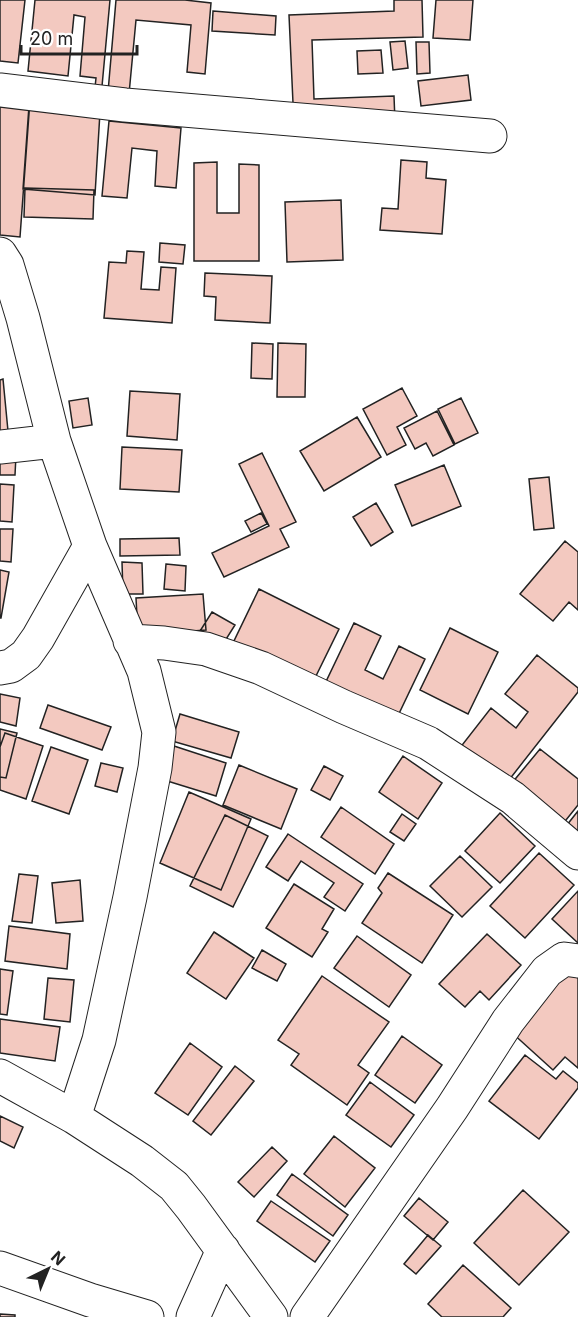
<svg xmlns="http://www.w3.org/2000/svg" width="578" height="1317" font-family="Inter,sans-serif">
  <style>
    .building { fill: #f3c9c0; stroke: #222; stroke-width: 1.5 }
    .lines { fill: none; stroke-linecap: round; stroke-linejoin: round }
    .street-casing { stroke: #222; stroke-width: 35 }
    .street { stroke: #fff; stroke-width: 33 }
  </style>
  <rect width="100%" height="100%" fill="#fff"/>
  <!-- building -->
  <path class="building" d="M0,0h25l-7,63 -18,-2z
    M35,0h75l-9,97h-7l2,-19 -16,-2 5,-59 -11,-2 -6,61 -40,-5z
    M116,0h69l26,3 -6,71 -18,-2 4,-47 -55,-5 -7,74 -21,-2z
    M394,0h28l1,37 -111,3 2,59 80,-3 1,26 -101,3 -5,-110 105,-4z
    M436,0h37l-3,40 -37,-2z
    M213,11l63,5 -1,19 -63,-4z
    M405,41l3,27 -15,2 -3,-28z
    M416,42h13l1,31 -13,1z
    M381,50l2,23 -25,1 -1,-23z
    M468,75l3,25 -50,6 -3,-25z
    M0,98l30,2 -10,137 -20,-2z
    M29,106l71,6 -5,83 -72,-6z
    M109,121l72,7 -5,60 -21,-2 2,-35 -25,-3 -5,50 -25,-2z
    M401,160l26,2 -1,16 20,2 -4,54 -62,-4 2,-22 16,1z
    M217,162v51h22v-49l20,1v96h-65v-98z
    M25,188l69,2 -1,29 -69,-2z
    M341,200l2,60 -56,2 -2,-60z
    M160,243l25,2 -2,19 -24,-2z
    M127,251l17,1 -3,37 18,1 2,-23 15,1 -4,55 -68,-5 5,-56 17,1z
    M205,273l67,3 -2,47 -55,-3 1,-23 -12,-1z
    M252,343l21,1 -1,35 -21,-1z
    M278,343l28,1 -1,53h-28z
    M3,379l5,52 -8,1v-52z
    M402,388l15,28 -20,11 9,18 -19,10 -24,-46z
    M130,391l50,3 -3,46 -50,-4z
    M88,398l4,27 -19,3 -4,-27z
    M461,398l17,35 -23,11 -17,-35z
    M437,411l17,34 -21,11 -7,-13 -11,6 -11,-21z
    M357,417l24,40 -57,34 -24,-40z
    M122,447l60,3 -3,42 -59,-3z
    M262,453l34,69 -16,7 9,18 -65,30 -12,-24 57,-27 -30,-62z
    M0,455h16l-1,20h-15z
    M444,465l17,41 -49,20 -17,-41z
    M549,477l5,51 -20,2 -5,-51z
    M0,484l14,1 -2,37 -12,-1z
    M376,503l17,29 -22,14 -18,-29z
    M261,513l6,11 -16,8 -6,-11z
    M0,529h13l-2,33 -11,-1z
    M179,538l1,17 -60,1v-17z
    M565,541l13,11v58l-9,-8 -16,19 -33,-27z
    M122,562l20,1 1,31h-20z
    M166,564l20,2 -1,25 -21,-2z
    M0,570l9,2 -8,46h-1z
    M259,589l80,40 -26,53 -80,-39z
    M203,594l3,36 -68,5 -2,-37z
    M212,612l23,13 -17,27 -23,-13z
    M354,623l27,13 -16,34 18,9 16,-33 26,13 -31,65 -72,-34z
    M450,628l48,24 -30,62 -48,-24z
    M537,655l41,33v4l-73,93 -46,-36 32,-41 25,20 12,-16 -23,-18z
    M0,694l20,4 -4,28 -16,-4z
    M48,705l63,22 -9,23 -62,-22z
    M180,714l59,18 -8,26 -59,-17z
    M0,729l17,4 -11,45 -6,-1z
    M5,733l38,13 -17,53 -26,-9v-43z
    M174,746l52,17 -10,33 -52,-16z
    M51,747l37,13 -19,54 -37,-13z
    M540,749l38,30v26l-20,25 -51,-41z
    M403,756l39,27 -24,36 -39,-27z
    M101,763l22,5 -6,24 -22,-6z
    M239,765l58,24 -16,40 -58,-24z
    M324,766l19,10 -13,24 -19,-10z
    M189,792l62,27 -30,71 -61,-27z
    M341,807l53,37 -19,30 -54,-37z
    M578,811v39l-19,-15z
    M500,813l35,33 -35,37 -35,-32z
    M402,814l14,10 -12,17 -14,-9z
    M225,815l43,21 -35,71 -43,-21z
    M288,834l75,50 -18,27 -21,-14 10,-14 -33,-22 -13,20 -22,-14z
    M539,853l35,32 -49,53 -35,-32z
    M460,856l32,31 -30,30 -32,-31z
    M388,873l65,42 -31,48 -60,-40 20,-30 -4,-5z
    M19,874l19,2 -6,47 -20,-2z
    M80,880l3,41 -27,2 -4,-40z
    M294,884l40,25 -12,20 6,3 -16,25 -46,-29z
    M578,891v52l-26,-24z
    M9,926l61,8 -3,35 -62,-8z
    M214,932l40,26 -28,41 -39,-26z
    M487,934l34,31 -32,35 -9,-9 -15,16 -26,-23z
    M357,936l54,39 -22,32 -55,-39z
    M262,950l24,14 -9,17 -25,-13z
    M568,968l10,10v90l-13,-11 -12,13 -43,-39z
    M0,969l13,2 -6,44 -7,-1z
    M322,976l67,46 -31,43 11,8 -22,32 -56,-40 8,-11 -21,-14z
    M48,978l26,2 -4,42 -26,-3z
    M0,1019l60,8 -5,34 -55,-8z
    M402,1036l40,29 -27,38 -40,-28z
    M190,1043l32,24 -34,48 -33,-22z
    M525,1055l31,24 7,-8 15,12v5l-39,51 -50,-38z
    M235,1066l19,15 -43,54 -18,-14z
    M370,1082l44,33 -23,32 -45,-32z
    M0,1116l23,11 -9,21 -14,-7z
    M334,1136l41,32 -30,39 -41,-33z
    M272,1147l15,14 -33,36 -16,-15z
    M292,1174l56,41 -15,21 -56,-41z
    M523,1190l46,42 -50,53 -45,-42z
    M419,1198l29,24 -15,18 -29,-24z
    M271,1201l59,40 -15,21 -58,-41z
    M428,1235l13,11 -25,28 -12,-10z
    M463,1265l48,43 -8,9h-61l-14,-13z
    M0,1314l15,1v2h-15z"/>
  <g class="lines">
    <defs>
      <path id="street" d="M0,90l125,15 365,31
        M0,254l7,11 16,53 31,123 36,105 54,125 15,61 -4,36 -25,129 -31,143 -25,77
        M0,447l54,-6
        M130,641l34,2 42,6 55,19 83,39 84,36 85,55 65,55
        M0,668l11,-2 15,-11 12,-17 52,-92
        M0,1076l74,41 68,44 32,25 17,21 80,110
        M0,1268l90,32 57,17
        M193,1317l30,-67
        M307,1317l145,-209 56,-87 39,-50 17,-12 14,2"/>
    </defs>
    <!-- street casing -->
    <use href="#street" class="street-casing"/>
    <!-- street -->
    <use href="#street" class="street"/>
  </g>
  <!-- north arrow -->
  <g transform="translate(48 1269) rotate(43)" stroke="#ffffff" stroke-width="4.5" paint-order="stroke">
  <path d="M0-4.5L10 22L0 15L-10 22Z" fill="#222222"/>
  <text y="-9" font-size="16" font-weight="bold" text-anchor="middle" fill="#222222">N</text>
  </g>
  <!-- scale -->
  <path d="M21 45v9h116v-9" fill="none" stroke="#222222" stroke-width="3"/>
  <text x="30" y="45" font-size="18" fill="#222222" stroke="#ffffff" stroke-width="4.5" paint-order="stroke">20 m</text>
</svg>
